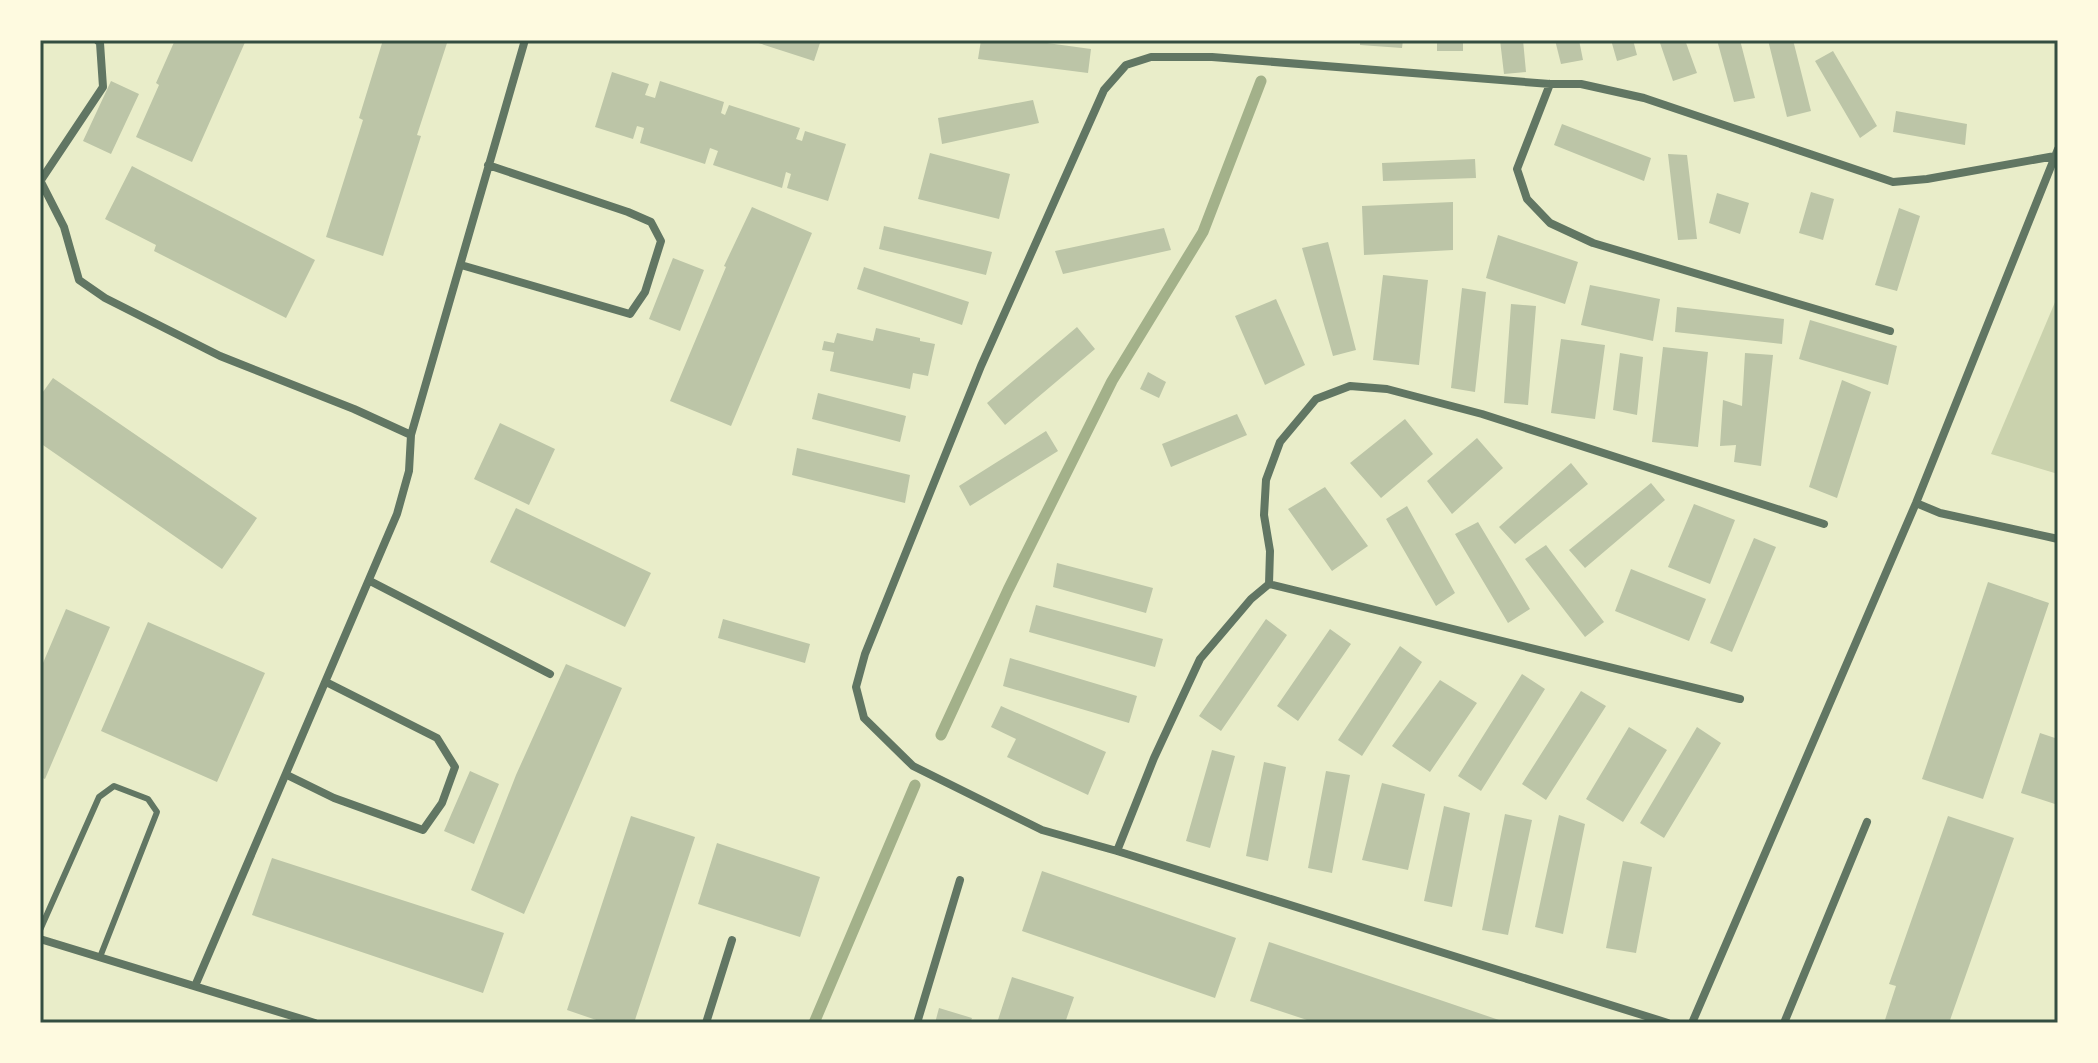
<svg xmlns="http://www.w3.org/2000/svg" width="2098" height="1063" font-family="'Golos Text',sans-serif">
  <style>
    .green { fill: #cad2ad }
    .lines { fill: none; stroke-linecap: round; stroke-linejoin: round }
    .stream { stroke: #a3b18a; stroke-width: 11 }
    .building { fill: #bcc5a7 }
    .service { stroke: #617663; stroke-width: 6 }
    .minor { stroke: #617663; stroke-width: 8 }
    .neatline { fill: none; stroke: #344e41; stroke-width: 3 }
  </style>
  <rect width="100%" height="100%" fill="#e9edc9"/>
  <!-- green -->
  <path class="green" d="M2058,295v179l-67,-20z"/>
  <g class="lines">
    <!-- stream -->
    <path class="stream" d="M941,735l67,-145 104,-209 91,-149 58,-151
      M814,1023l101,-238"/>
  </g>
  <!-- building -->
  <path class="building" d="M175,40h71l-54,122 -56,-25 23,-52 -3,-2z
    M383,40h65l-31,95 4,1 -38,120 -57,-19 37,-117 -4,-2z
    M749,40h72l-7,21z
    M981,40h44l66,9 -3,24 -110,-14z
    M1360,40h43l-1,8 -42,-3z
    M1437,40h26v11h-26z
    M1500,40h23l3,32 -22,2z
    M1555,40h24l4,20 -22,4z
    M1611,40h22l4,15 -20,6z
    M1659,40h26l12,33 -24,8z
    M1717,40h23l15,58 -21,4z
    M1768,40h25l18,71 -24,6z
    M1833,51l44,75 -17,12 -45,-77z
    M612,72l37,12 -4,11 10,3 5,-17 64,21 -3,11 4,2 4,-10 71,23 -4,11 6,2 3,-10 41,13 -18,57 -41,-13 4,-14 -5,-2 -4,16 -69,-23 5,-14 -8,-3 -5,16 -65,-21 4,-15 -7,-2 -4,13 -38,-12z
    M111,81l28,13 -28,60 -28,-13z
    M1033,100l6,23 -97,21 -4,-26z
    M1896,111l71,13 -2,21 -72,-13z
    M1562,124l89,34 -7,23 -90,-36z
    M930,153l80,21 -11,45 -81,-20z
    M1668,154l19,1 10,84 -19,1z
    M1475,159l1,19 -93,3 -1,-18z
    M132,166l183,94 -29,58 -132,-67 2,-6 -51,-26z
    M1811,192l23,7 -11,41 -24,-7z
    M1717,193l32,10 -9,31 -31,-11z
    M1453,202v48l-89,5 -2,-49z
    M752,207l60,26 -81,193 -61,-25 56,-134 -2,-1z
    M1899,208l21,8 -23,75 -22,-6z
    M884,226l108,26 -6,23 -107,-26z
    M1164,228l7,22 -108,24 -8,-23z
    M1498,235l80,27 -13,42 -79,-26z
    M1328,242l28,108 -23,6 -31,-108z
    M673,258l31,12 -24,61 -31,-12z
    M864,267l105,35 -7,23 -105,-36z
    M1383,275l45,5 -9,85 -46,-5z
    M1590,285l70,14 -7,42 -72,-16z
    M1462,288l24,4 -11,100 -24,-4z
    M1276,299l29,66 -40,20 -30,-69z
    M1511,304l25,2 -8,99 -24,-2z
    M1677,307l107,12 -2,25 -107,-12z
    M1810,320l87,26 -9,39 -89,-26z
    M1077,327l18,22 -90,76 -18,-22z
    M876,328l44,10v3l15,3 -7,32 -15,-3 -3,16 -80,-18 4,-19 -12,-2 2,-9 10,2 3,-10 36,8z
    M1561,339l44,6 -10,74 -44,-6z
    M1663,347l45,5 -10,95 -46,-5z
    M1620,353l23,4 -6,58 -24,-5z
    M1745,353l28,2 -12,111 -27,-4 2,-17 -16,1 3,-46 19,6z
    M1148,372l18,10 -7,16 -19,-9z
    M53,378l204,140 -35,51 -182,-126v-47z
    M1842,380l29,12 -34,106 -28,-11z
    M818,393l88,23 -6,26 -88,-23z
    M1237,414l10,21 -76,32 -9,-23z
    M1405,419l28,35 -52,44 -31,-35z
    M500,423l55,26 -26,56 -55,-26z
    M1046,431l12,20 -88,55 -11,-20z
    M1477,438l26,30 -51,46 -25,-33z
    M797,448l113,27 -5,28 -113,-28z
    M1571,463l17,21 -73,60 -16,-17z
    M1651,483l14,17 -80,68 -16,-18z
    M1325,487l43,59 -36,25 -44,-62z
    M1694,504l41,16 -25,64 -42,-17z
    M1407,506l48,87 -19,13 -50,-87z
    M516,508l135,65 -26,54 -135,-65z
    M1478,522l52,87 -22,14 -53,-89z
    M1754,538l22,9 -44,105 -22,-9z
    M1546,545l58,77 -19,15 -60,-78z
    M1057,563l96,25 -7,25 -93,-26z
    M1631,569l75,30 -17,42 -74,-30z
    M1988,582l61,21 -66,196 -61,-20z
    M1036,605l127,34 -8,28 -126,-35z
    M66,609l44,18 -65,152 -5,-2v-107z
    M723,619l87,25 -5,19 -87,-25z
    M1266,619l21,16 -66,96 -22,-15z
    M148,622l117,51 -48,109 -116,-51z
    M1330,629l21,15 -53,77 -21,-15z
    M1400,646l22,16 -60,94 -24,-16z
    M1010,658l127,38 -8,27 -126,-37z
    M566,664l56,24 -98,226 -53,-24 45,-115z
    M1522,674l23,15 -64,102 -23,-15z
    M1440,680l37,23 -47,69 -38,-26z
    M1581,691l25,15 -60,94 -24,-16z
    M1001,706l105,46 -18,43 -81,-38 9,-18 -25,-12z
    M1629,727l38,23 -44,72 -37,-23z
    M1697,727l24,16 -57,95 -24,-15z
    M2040,733l18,6v66l-37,-12z
    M1212,750l23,6 -25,92 -24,-7z
    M1264,762l22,5 -18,94 -22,-5z
    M470,771l29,13 -25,60 -30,-13z
    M1326,771l24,4 -18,98 -24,-5z
    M1382,783l43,11 -17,76 -46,-10z
    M1444,806l26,7 -18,94 -28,-6z
    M1505,814l27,6 -24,115 -26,-5z
    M1559,815l26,9 -22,110 -28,-7z
    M631,816l64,21 -61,186h-29l-38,-13z
    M1948,816l66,22 -65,185h-65l12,-37 -7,-2z
    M717,843l103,34 -20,60 -102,-33z
    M272,858l232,75 -21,60 -231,-78z
    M1623,861l29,6 -16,86 -30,-5z
    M1042,871l194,67 -21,60 -193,-67z
    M1269,942l233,79 -1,2h-185l-66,-22z
    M1012,977l62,20 -9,26h-68z
    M939,1008l33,10 -2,5h-35z"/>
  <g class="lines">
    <!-- service -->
    <path class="service" d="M40,930l59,-133 15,-11 34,13 9,13 -57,145"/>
    <!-- minor -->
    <path class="minor" d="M1550,84l-33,85 10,30 23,24 43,20 297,88
      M40,180l24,47 15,53 26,18 115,58 134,53 57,26
      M41,180l62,-93 -3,-44 -3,-3
      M461,265l169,49 15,-22 16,-51 -10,-19 -23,-10 -140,-47
      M1916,503l24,10 118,26
      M370,581l180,93
      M1269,584l1,-33 -6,-36 2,-35 14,-38 36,-43 34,-13 37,3 95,25 342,110
      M287,775l47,23 89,32 19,-27 13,-36 -18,-29 -111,-56
      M1117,851l37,-93 46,-99 51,-60 18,-15 471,115
      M40,939l275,84
      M195,986l202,-472 12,-43 2,-36 114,-395
      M706,1023l26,-83
      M917,1023l43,-143
      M1668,1023l-551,-172 -75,-21 -129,-64 -49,-48 -8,-31 9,-33 116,-288 123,-276 22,-25 25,-8h61l338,27h31l63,14 249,84 34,-3 128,-23
      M1692,1023l224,-520 142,-354
      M1784,1023l83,-201"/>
  </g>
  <!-- border -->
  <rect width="2098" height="1063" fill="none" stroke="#fefae0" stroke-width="84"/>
  <rect x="42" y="42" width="2014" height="979" class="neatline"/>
</svg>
